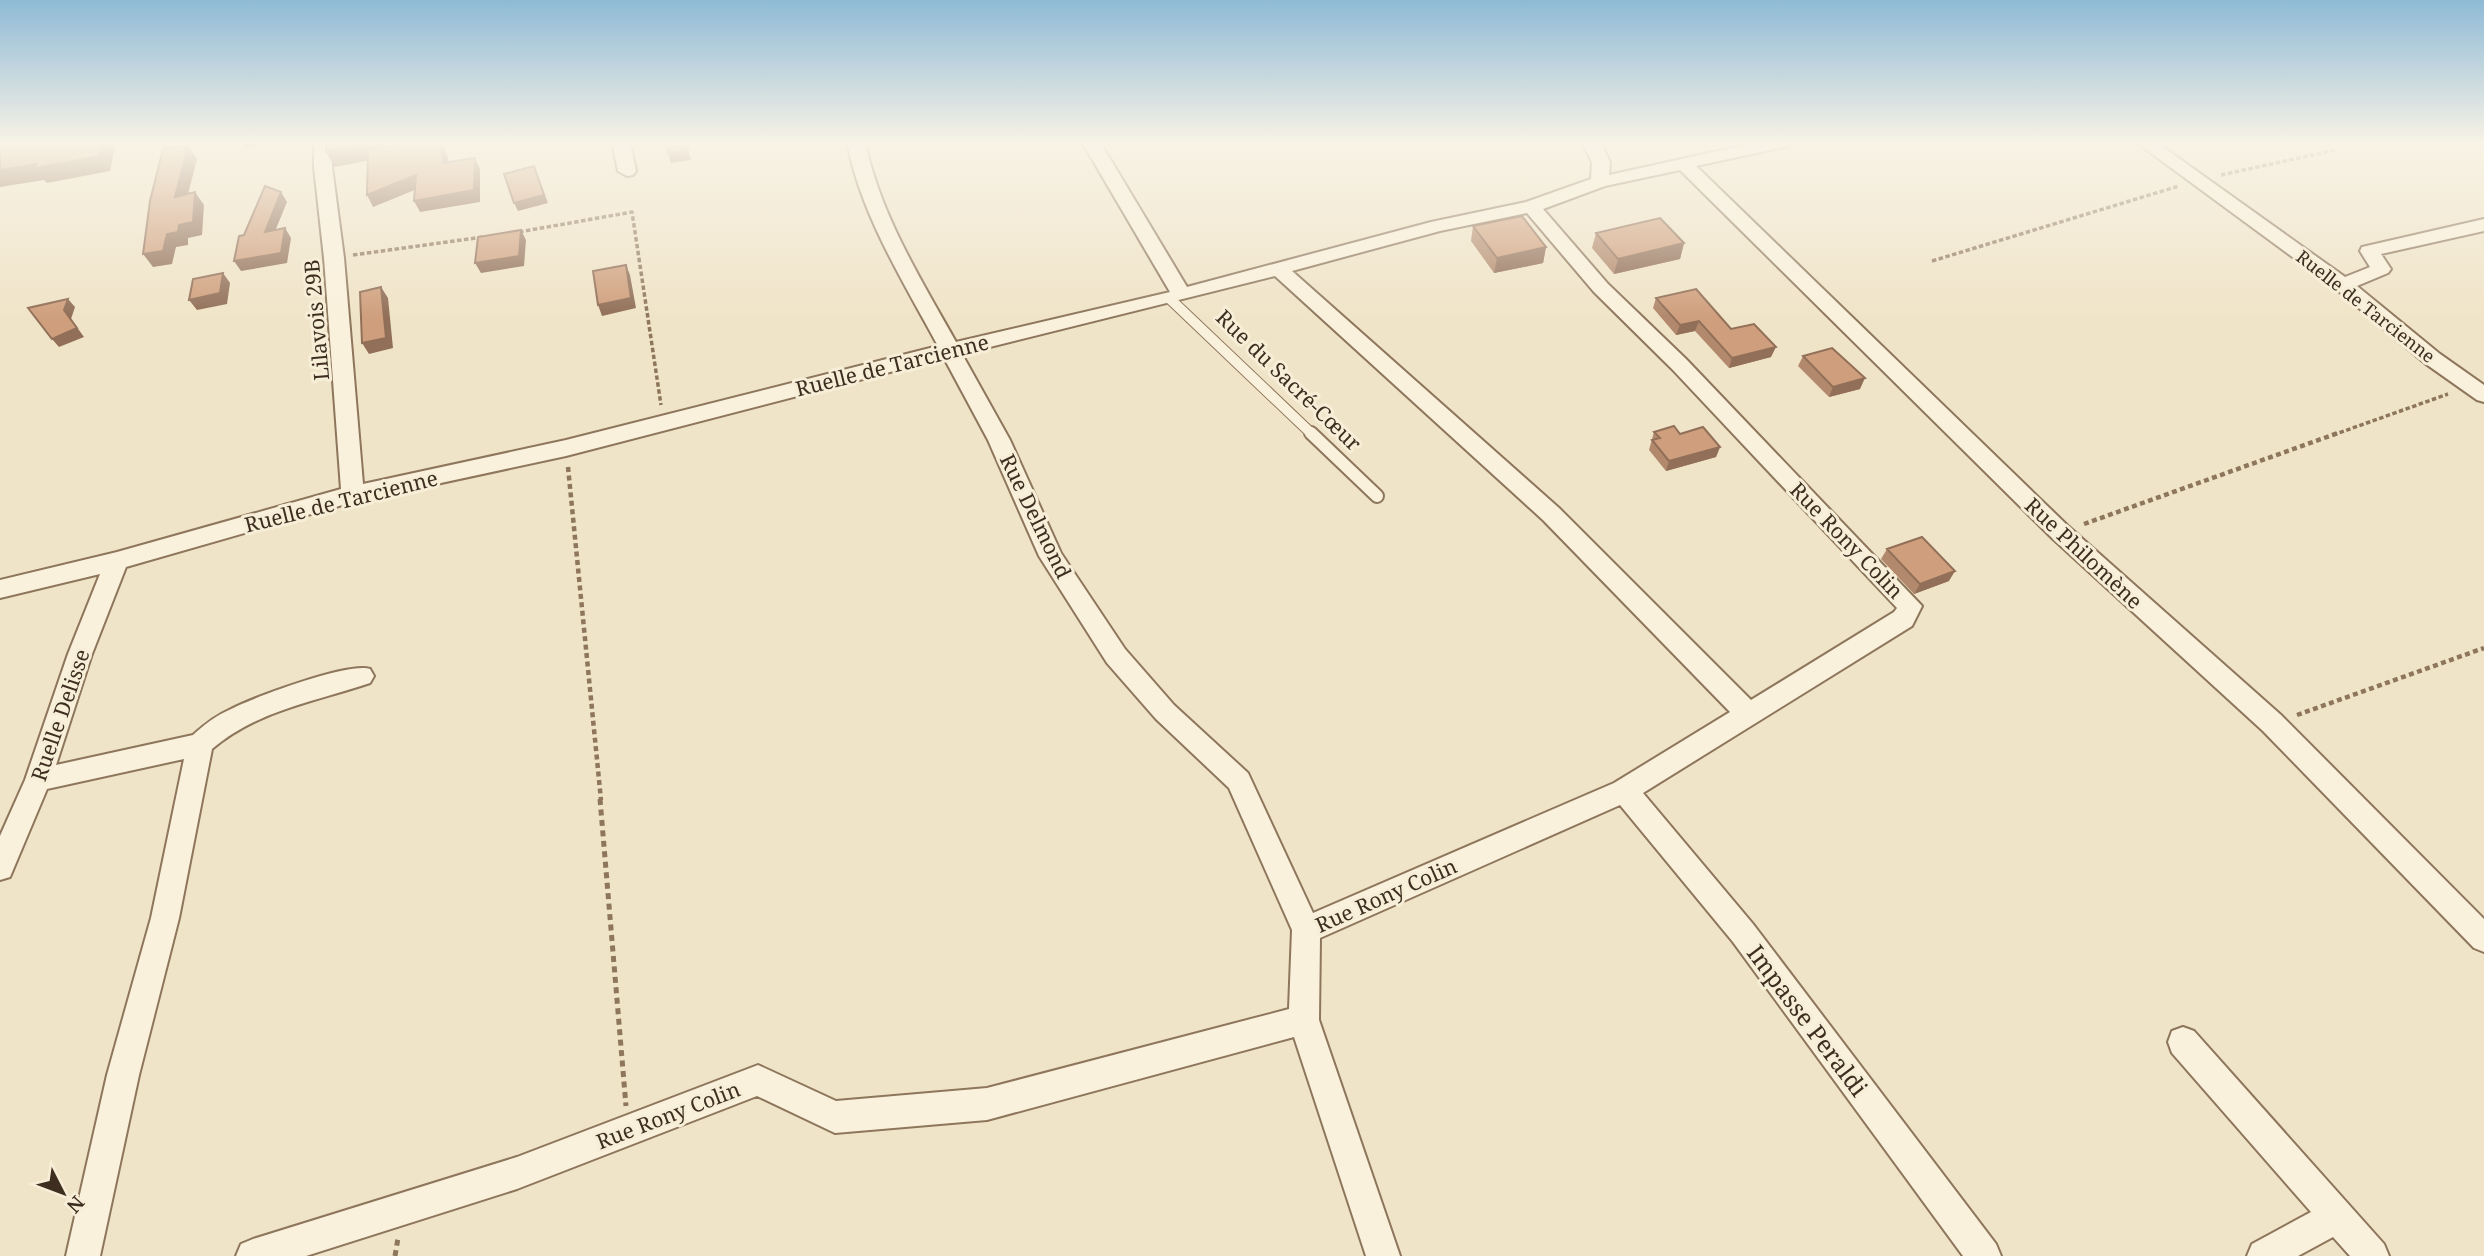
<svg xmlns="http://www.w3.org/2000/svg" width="2484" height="1256" font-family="'Noto Serif',serif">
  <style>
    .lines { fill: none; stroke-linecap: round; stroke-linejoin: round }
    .lane-far1-casing { stroke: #8d765c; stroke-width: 12 }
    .lane-casing { stroke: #8d765c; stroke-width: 16 }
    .street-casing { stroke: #8d765c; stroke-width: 4 }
    .path-far2 { stroke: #8d765c; stroke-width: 3.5; stroke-dasharray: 4.5 2.5; stroke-linecap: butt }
    .path-far1 { stroke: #8d765c; stroke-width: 4.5; stroke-dasharray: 5 3.5; stroke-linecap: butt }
    .path { stroke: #8d765c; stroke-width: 5; stroke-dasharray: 6 4.5; stroke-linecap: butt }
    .lane-far1 { stroke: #faf1dc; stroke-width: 10 }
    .lane { stroke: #faf1dc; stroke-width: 12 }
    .street { fill: #faf1dc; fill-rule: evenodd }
    .wall { fill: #b2896c }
    .shaded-wall { fill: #916f58 }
    .building { fill: #cf9f7d; stroke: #916f58; stroke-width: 2 }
    .labels { text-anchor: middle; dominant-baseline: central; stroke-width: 6; stroke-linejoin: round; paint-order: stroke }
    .far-street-label { font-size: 18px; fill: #3d2e20; stroke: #f7eed8 }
    .street-label { font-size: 21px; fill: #3d2e20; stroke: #f7eed8 }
    .near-street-label { font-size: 24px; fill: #3d2e20; stroke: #f7eed8 }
  </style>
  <rect width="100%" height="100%" fill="#f0e4c8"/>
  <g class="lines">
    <defs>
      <path id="lane-far1" d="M1169,298l144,137"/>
      <path id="lane" d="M1311,433l66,63"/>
      <path id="street" d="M314,142h18v25l12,91 19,226 203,-44 372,-94c-35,-65 -77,-131 -91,-204h18c15,72 55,136 91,200l214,-50 -88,-150h18l87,145 244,-65 95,-20 65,-23 1,-17 -10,-20h18l10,20 -1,13 150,-33h33l-3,4 -93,20 372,360 213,189 203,204v33l-10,-4 -211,-217 -211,-193 -372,-368 -75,16 -62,23 65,75 78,75 236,247 -10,20 -269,167 110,131 243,320 5,12h-38l-230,-314 -113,-137 -300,133 -1,82 81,236h-34l-72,-219 -307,83 -152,13 -78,-37 -240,93 -211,67h-70l5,-12 12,-5 264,-82 241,-92 78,36 151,-13 302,-79 3,-79 -63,-142 -73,-69 -49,-56 -68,-107 -51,-116 -44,-82 -378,98 -213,46 -227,65 -34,87 -36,111 137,-30c11,-10 22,-19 36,-25 23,-12 119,-48 141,-41l4,7 -4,7c-56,19 -112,27 -158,66l-33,169 -40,157 -39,181h-34l41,-181 44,-157 33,-159 -137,30 -37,88 -10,3v-44l25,-56 43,-126 32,-80 -100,24v-18l117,-28 224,-63 -17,-231 -10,-91zM1527,213l67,79 78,77 225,239 -3,4 -143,88 -192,-192 -267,-237 148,-40zM1275,276l268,244 187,192 -116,71 -301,130 -65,-140 -74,-68 -49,-56 -64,-96 -51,-113 -48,-86z
        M612,142h18l6,29 -3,4 -6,1 -9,-5z
        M2136,142h20l189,135 25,-10 -10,-16 2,-4 122,-28v12l-103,23 10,15 -3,4 -31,13 83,68 44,31v17l-7,-2 -51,-36 -90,-75z
        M2183,1027l11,4 190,213 5,12h-39l-17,-19 -35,19h-51l5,-12 59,-32 -139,-159 -4,-11 4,-11z"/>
    </defs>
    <!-- lane-far1 casing -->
    <use href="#lane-far1" class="lane-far1-casing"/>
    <!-- lane casing -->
    <use href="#lane" class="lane-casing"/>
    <!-- street casing -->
    <use href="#street" class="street-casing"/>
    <!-- path-far2 -->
    <path class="path-far2" d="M2221,175l114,-25
      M519,232l113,-20 29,193
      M353,255l130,-18
      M1932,261l247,-75
      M2333,435l115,-41"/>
    <!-- path-far1 -->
    <path class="path-far1" d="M568,467l33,333
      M2084,524l254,-91
      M2297,715l187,-67"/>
    <!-- path -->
    <path class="path" d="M600,799l26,307
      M395,1256l3,-18"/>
    <!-- lane-far1 -->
    <use href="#lane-far1" class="lane-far1"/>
    <!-- lane -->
    <use href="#lane" class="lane"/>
    <!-- street -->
    <use href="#street" class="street"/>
  </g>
  <!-- wall -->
  <path class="wall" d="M1473,226l73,21 -3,16 -49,10 -23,-32z
    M1596,233l88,10 -4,16 -66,15 -22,-26z
    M1656,298l75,31 40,28 -42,11 -34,-37 -19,4 -23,-27z
    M1803,356l57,33 -31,8 -31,-31z
    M1654,432l26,2 40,13 -4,10 -50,14 -17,-21z
    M1887,549l62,32 -35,13 -33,-35z"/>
  <!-- shaded-wall -->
  <path class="shaded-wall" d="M102,142h14l-6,29 -63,12 -3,-3 -44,7v-17z
    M242,142h33l-29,6z
    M376,142h10l-1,15 -50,10 -9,-15z
    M686,142h1l4,18 -20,3 -3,-10z
    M442,145l6,12 1,18 -6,-12z
    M188,146l9,13 -13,51 -9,-13z
    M475,158l5,11v33l-60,10 -6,-11z
    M534,166l14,37 -30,8 -4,-8z
    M416,175l6,12 -49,20 -6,-12z
    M195,192l9,13 -2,30 -14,3v7l-12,2 -4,17 -19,3 -10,-13 24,-20z
    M281,192l6,10 -16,39 -6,-9z
    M285,228l6,10 -4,25 -46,8 -7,-10z
    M521,230l5,10 -2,26 -43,7 -6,-10z
    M1684,243l-4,16 -66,15 4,-15z
    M1546,247l-3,16 -49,10 3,-15z
    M626,265l4,10 6,33 -34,8 -4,-11z
    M223,273l7,10 -3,21 -30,6 -8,-10z
    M381,287l7,11 5,50 -24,6 -7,-11z
    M68,299l7,8 -4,12 13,18 -25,10 -7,-8z
    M1699,321l-4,10 -19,4 4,-10z
    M1776,347l-5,10 -42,11 3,-10z
    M1865,378l-5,11 -31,8 4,-10z
    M1720,447l-4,10 -50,14 3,-10z
    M1955,571l-6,10 -35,13 6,-10z"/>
  <!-- building -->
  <path class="building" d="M4,142h98l-3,14 -64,12 1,-4 -36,6v-19l2,-1z
    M326,142h50l-50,10z
    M416,142h17v5l9,-2 1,18 32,-5 -1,32 -60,11 2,-26 -49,20 1,-45z
    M665,142h21l1,8 -19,3z
    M188,146l-13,51 20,-5 -2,30 -14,3 -1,7 -11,2 -4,17 -20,3 7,-53 13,-52z
    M534,166l10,29 -30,8 -10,-29z
    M265,186l16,6 -16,40 20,-4 -4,25 -47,8 5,-25 5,-1z
    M1522,216l24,31 -49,11 -24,-32z
    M1660,218l24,25 -66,16 -22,-26z
    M521,230l-2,26 -44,7 3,-26z
    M626,265l5,33 -33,7 -5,-34z
    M223,273l-3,20 -31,7 4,-21z
    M381,287l5,51 -24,5 -2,-51z
    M1696,289l35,40 23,-5 22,23 -44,11 -33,-37 -19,4 -24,-27z
    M68,299l-4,11 13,18 -25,11 -24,-31z
    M1832,348l33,30 -32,9 -30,-31z
    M1674,426l6,8 23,-7 17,20 -51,14 -17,-21 8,-2 -6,-6z
    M1922,537l33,34 -35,13 -33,-35z"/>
  <!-- sky -->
  <linearGradient id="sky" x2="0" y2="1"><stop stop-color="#8fbad6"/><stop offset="0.45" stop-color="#f8f3e6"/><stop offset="1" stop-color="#f8f3e6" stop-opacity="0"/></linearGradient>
  <rect width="2484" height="318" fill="url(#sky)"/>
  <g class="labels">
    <!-- far-street labels -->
    <g class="far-street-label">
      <text transform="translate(2366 306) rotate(38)">Ruelle de Tarcienne</text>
    </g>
    <!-- street labels -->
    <g class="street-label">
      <text transform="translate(316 320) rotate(-95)">Lilavois 29B</text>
      <text transform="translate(892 365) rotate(-14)">Ruelle de Tarcienne</text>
      <text transform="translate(1289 380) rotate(44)">Rue du Sacré-Cœur</text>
      <text transform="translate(341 501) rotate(-14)">Ruelle de Tarcienne</text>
      <text transform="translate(1036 516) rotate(64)">Rue Delmond</text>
      <text transform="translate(1847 540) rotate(46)">Rue Rony Colin</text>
      <text transform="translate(2084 553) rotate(43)">Rue Philomène</text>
      <text transform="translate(60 715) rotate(-71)">Ruelle Delisse</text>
      <text transform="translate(1386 895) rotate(-24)">Rue Rony Colin</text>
      <text transform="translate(668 1115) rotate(-21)">Rue Rony Colin</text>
    </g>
    <!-- near-street labels -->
    <g class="near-street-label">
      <text transform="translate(1808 1020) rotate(53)">Impasse Peraldi</text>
    </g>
  </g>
  <!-- north arrow -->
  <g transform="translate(63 1193) rotate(132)" stroke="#f7eed8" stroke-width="5" paint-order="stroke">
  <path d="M0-5L12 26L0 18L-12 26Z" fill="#3d2e20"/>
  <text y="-10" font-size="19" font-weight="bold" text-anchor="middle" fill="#3d2e20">N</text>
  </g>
</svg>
